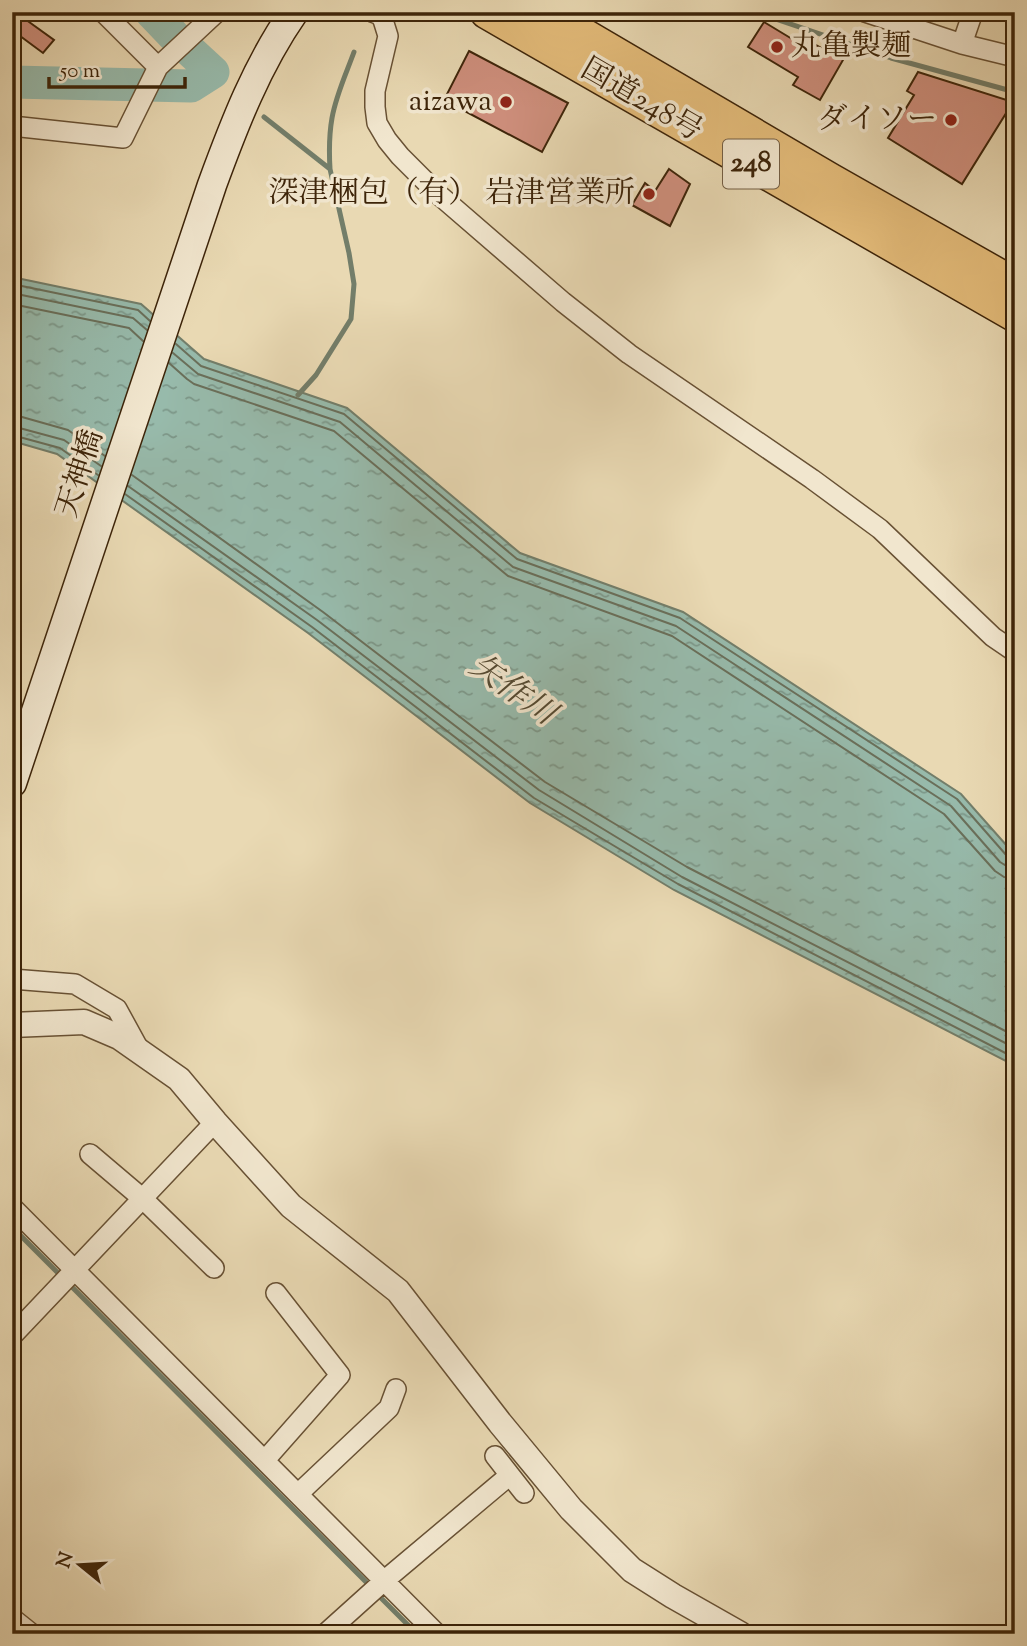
<svg xmlns="http://www.w3.org/2000/svg" width="1027" height="1646" font-family="'Sorts Mill Goudy','Noto Serif JP',serif">
  <style>
    .water { fill: url(#water-ripples); stroke: #737e6a; stroke-width: 2 }
    .lines { fill: none; stroke-linecap: round; stroke-linejoin: round }
    .shore { stroke: #6a6f5a; stroke-width: 2 }
    .stream { stroke: #737e6a; stroke-width: 5 }
    .river { stroke: #97baab; stroke-width: 33 }
    .building { fill: #cf8f7d; stroke: #3d2409; stroke-width: 2 }
    .minor-casing { stroke: #685134; stroke-width: 22 }
    .tertiary-casing { stroke: #685134; stroke-width: 27 }
    .secondary-casing { stroke: #3d2409; stroke-width: 31 }
    .trunk-casing { stroke: #3d2409; stroke-width: 36 }
    .minor { stroke: #f1e6ce; stroke-width: 19 }
    .tertiary { stroke: #f1e6ce; stroke-width: 24 }
    .secondary { stroke: #f1e6ce; stroke-width: 28 }
    .trunk { stroke: #e4bc7a; stroke-width: 33 }
    .poi-dot { fill: #8f2418; stroke: #f1e6ce; stroke-width: 2.5 }
    .labels { text-anchor: middle; dominant-baseline: central; stroke-width: 7; stroke-linejoin: round; paint-order: stroke }
    .shield { fill: #f1e6ce; stroke: #735e44; stroke-width: 2 }
    .shield-label { font-size: 28px; font-weight: bold; fill: #3d2409 }
    .poi-label { font-size: 30px; fill: #3d2409; stroke: #f1e6ce; text-anchor: end }
    .street-label { font-size: 30px; fill: #3d2409; stroke: #f1e6ce }
    .water-label { font-size: 32px; font-style: italic; fill: #544a32; stroke: #f1e6ce }
  </style>
  <defs>
    <pattern id="water-ripples" width="26" height="14" patternUnits="userSpaceOnUse" patternTransform="scale(1.75)"><rect width="26" height="14" fill="#97baab"/><path d="M2 4q2-2 4 0t4 0M15 11q2-2 4 0t4 0" fill="none" stroke="#7c9789"/></pattern>
  </defs>
  <rect width="100%" height="100%" fill="#e9d9b3"/>
  <filter id="stains"><feTurbulence type="fractalNoise" baseFrequency=".00286" numOctaves="4"/><feColorMatrix values="0 0 0 0 .2 0 0 0 0 .09 0 0 0 0 .02 0 0 0 .5 -.17"/></filter>
  <radialGradient id="worn" r=".72"><stop offset=".6" stop-color="#630" stop-opacity="0"/><stop offset="1" stop-color="#630" stop-opacity=".3"/></radialGradient>
  <!-- water -->
  <path class="water" d="M12,277l129,27 63,55 143,49 173,145 163,59 278,182 54,61v212l-7,-5 -334,-172 -144,-87 -222,-170 -251,-179 -45,-13z"/>
  <g class="lines">
    <!-- shore -->
    <path class="shore" d="M12,284l126,26 12,11
      M12,293l121,25 14,12
      M12,304l117,24 14,13
      M176,344l25,22 143,48 173,145 163,59 277,181 50,57 8,3
      M173,353l25,21 142,48 173,145 163,59 275,180 49,56 8,5 7,1
      M169,363l18,16 7,5 140,47 174,145 164,60 272,178 51,57 9,6 11,1
      M12,416l10,1 46,13 37,26
      M12,426l52,14 37,26
      M12,435l48,13 38,27
      M132,475l191,137 222,170 142,85 328,169
      M128,486l189,134 222,170 143,87 333,171
      M125,494l187,133 222,171 144,86 337,174"/>
    <!-- stream -->
    <path class="stream" d="M755,12l136,46 124,34
      M213,72l9,9
      M264,117l66,52 19,84 5,31 -3,35 -35,56 -18,20
      M330,169c-1,-17 -1,-34 2,-51 4,-23 14,-44 22,-66
      M12,1227l50,50
      M69,1284l302,303
      M377,1594l40,40"/>
    <!-- river -->
    <path class="river" d="M12,82l179,4 22,-14 -39,-36 -23,-24"/>
  </g>
  <!-- building -->
  <path class="building" d="M18,14l36,26 -11,13 -31,-23v-7z
    M764,22l48,29 4,-6 27,15 -23,40 -27,-15 5,-8 -50,-30z
    M469,51l99,52 -26,49 -98,-52z
    M918,72l95,30 -51,82 -74,-46 26,-43 -7,-4z
    M669,169l21,15 -20,42 -38,-21 13,-22 10,8z"/>
  <g class="lines">
    <defs>
      <path id="minor" d="M103,12l55,55
        M372,12l8,3 3,5 5,16 -13,55v16l2,16 10,17 13,16 38,38 125,108 66,52 183,125 68,50 113,108 22,15
        M865,12l97,32 53,13
        M962,44l11,-32
        M12,126l111,12 35,-71 59,-55
        M12,979l63,5 42,25 23,42
        M90,1154l53,45 71,69
        M12,1207l425,427
        M12,1336l203,-214
        M495,1456l29,37
        M265,1460l75,-85 -64,-82
        M298,1494l91,-86 7,-19
        M12,1618l20,16
        M325,1634l60,-54 125,-105"/>
      <path id="tertiary" d="M12,1025l72,-3 35,15 60,42 36,43 76,84 107,85 102,132 71,86 61,61 41,26 67,38"/>
      <path id="secondary" d="M12,783l200,-598c22,-60 45,-120 82,-173"/>
      <path id="trunk" d="M487,12l528,303
        M544,12l286,168 185,105"/>
    </defs>
    <!-- minor casing -->
    <use href="#minor" class="minor-casing"/>
    <!-- tertiary casing -->
    <use href="#tertiary" class="tertiary-casing"/>
    <!-- secondary casing -->
    <use href="#secondary" class="secondary-casing"/>
    <!-- trunk casing -->
    <use href="#trunk" class="trunk-casing"/>
    <!-- minor -->
    <use href="#minor" class="minor"/>
    <!-- tertiary -->
    <use href="#tertiary" class="tertiary"/>
    <!-- secondary -->
    <use href="#secondary" class="secondary"/>
    <!-- trunk -->
    <use href="#trunk" class="trunk"/>
  </g>
  <!-- markers -->
  <g class="poi-dot">
    <circle cx="777" cy="47" r="7"/>
    <circle cx="506" cy="102" r="7"/>
    <circle cx="951" cy="120" r="7"/>
    <circle cx="649" cy="194" r="7"/>
  </g>
  <g class="labels">
    <!-- shield labels -->
    <rect class="shield" x="723" y="139.5" width="56" height="49" rx="5"/>
    <g class="shield-label">
      <text x="751" y="164">248</text>
    </g>
    <!-- poi labels -->
    <g class="poi-label">
      <text x="791" y="47" text-anchor="start">丸亀製麺</text>
      <text x="492" y="102">aizawa</text>
      <text x="937" y="120">ダイソー</text>
      <text x="635" y="194">深津梱包（有） 岩津営業所</text>
    </g>
    <!-- street labels -->
    <g class="street-label">
      <text transform="translate(641 101) rotate(30)">国道248号</text>
      <text transform="translate(81 474) rotate(-72)">天神橋</text>
    </g>
    <!-- water labels -->
    <g class="water-label">
      <text transform="translate(512 691) rotate(35)">矢作川</text>
    </g>
  </g>
  <!-- margin -->
  <rect width="1027" height="1646" fill="none" stroke="#e9d9b3" stroke-width="42"/>
  <rect x="14" y="14" width="999" height="1618" fill="none" stroke="#3d2409" stroke-width="3.5"/>
  <rect x="21" y="21" width="985" height="1604" fill="none" stroke="#3d2409" stroke-width="2"/>
  <!-- north arrow -->
  <g transform="translate(80 1565) rotate(288)" stroke="#f1e6ce" stroke-width="5" paint-order="stroke">
  <path d="M0-5L12 26L0 18L-12 26Z" fill="#3d2409"/>
  <text y="-10" font-size="19" font-weight="bold" text-anchor="middle" fill="#3d2409">N</text>
  </g>
  <!-- scale -->
  <path d="M49 77v10h136v-10" fill="none" stroke="#3d2409" stroke-width="3.5"/>
  <text x="60" y="77" font-size="21" fill="#3d2409" stroke="#f1e6ce" stroke-width="5" paint-order="stroke">50 m</text>
  <rect width="100%" height="100%" filter="url(#stains)"/>
  <rect width="100%" height="100%" fill="url(#worn)"/>
</svg>
